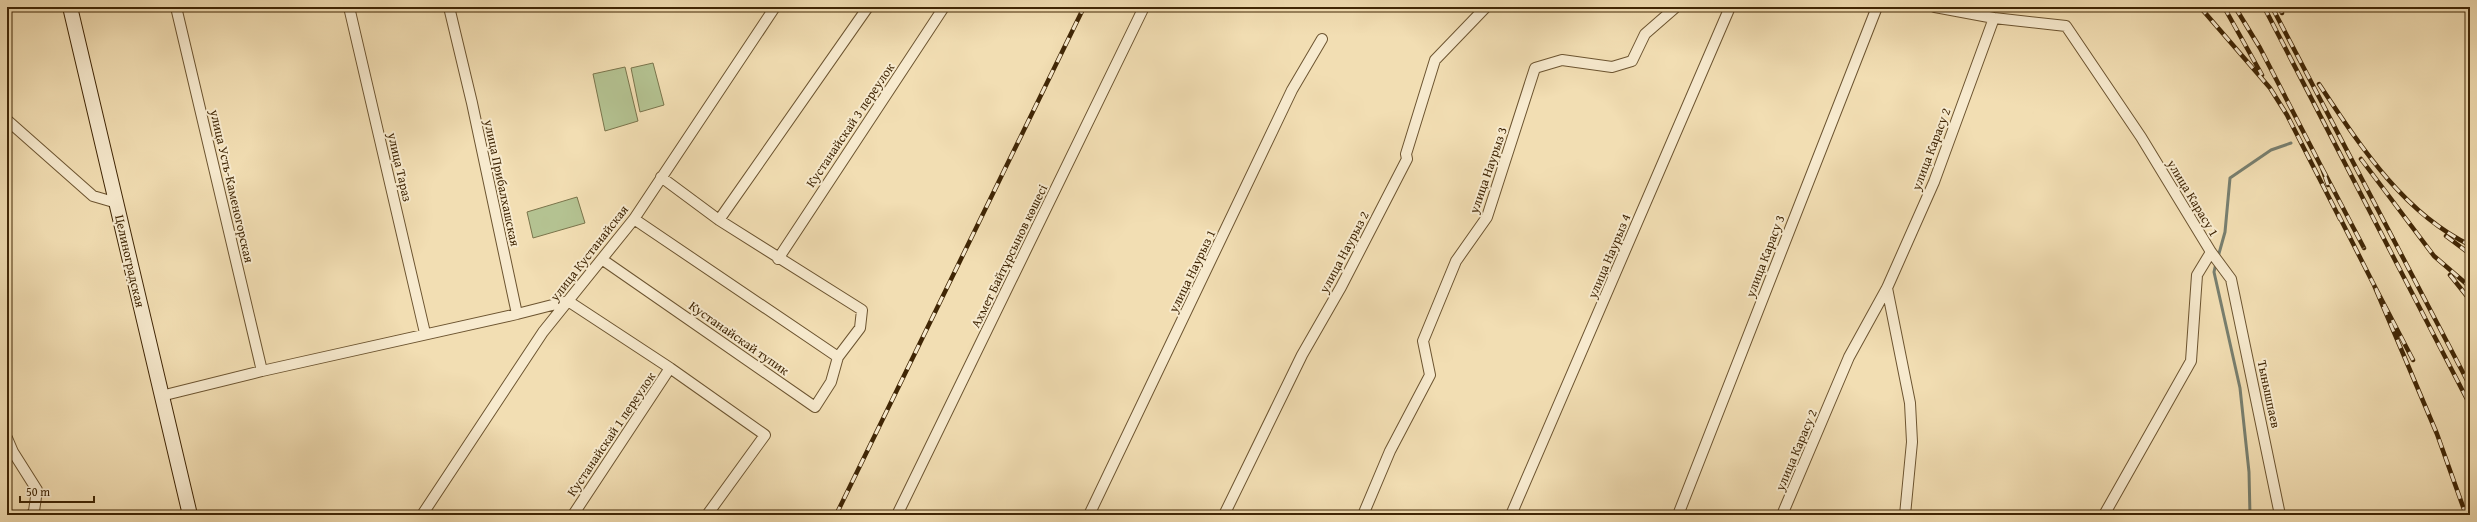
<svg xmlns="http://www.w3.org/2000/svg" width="2477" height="522" font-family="'Gentium Book Plus',serif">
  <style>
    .green { fill: #b4c291; stroke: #7a744b }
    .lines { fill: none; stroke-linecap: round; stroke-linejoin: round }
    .stream { stroke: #787f6f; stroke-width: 3 }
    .street-casing { stroke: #6c5430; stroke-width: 12 }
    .secondary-casing { stroke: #402605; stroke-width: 16 }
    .street { stroke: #f7eace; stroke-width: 10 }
    .secondary { stroke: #f7eace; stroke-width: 14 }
    .rail-casing { stroke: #402605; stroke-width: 4.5 }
    .rail { stroke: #f7eace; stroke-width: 3; stroke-dasharray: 9; stroke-linecap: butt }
    .labels { text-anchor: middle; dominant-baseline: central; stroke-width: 4; stroke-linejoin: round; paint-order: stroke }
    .street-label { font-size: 13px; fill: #402605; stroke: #f7eace }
  </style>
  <rect width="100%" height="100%" fill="#f2deb3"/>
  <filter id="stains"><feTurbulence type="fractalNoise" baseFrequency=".005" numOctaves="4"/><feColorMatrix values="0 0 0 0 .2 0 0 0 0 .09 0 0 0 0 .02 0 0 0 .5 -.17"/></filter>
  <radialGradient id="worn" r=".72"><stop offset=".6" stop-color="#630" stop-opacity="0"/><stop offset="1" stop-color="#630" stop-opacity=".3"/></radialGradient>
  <!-- green -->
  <path class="green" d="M653,63l11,42 -24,7 -9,-44z
    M625,67l13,54 -33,10 -12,-57z
    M577,197l8,26 -52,15 -6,-26z"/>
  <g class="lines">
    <!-- stream -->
    <path class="stream" d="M2218,257l7,-25 5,-54 41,-28 20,-7
      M2216,263l-2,9 26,116 9,84 1,43"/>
    <defs>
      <path id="street" d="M176,7l86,364
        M349,7l76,326
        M449,7l23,96 45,211 51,-13 102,67 95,67 -58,80
        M1935,7l59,11 72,8 75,111 70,115 20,27 49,236
        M7,120l86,76 24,7
        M634,219l204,138
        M719,220l149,-213
        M778,259l166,-252
        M603,260l212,147 16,-25 7,-25 22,-29 2,-18 -143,-90 -58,-43
        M1887,288l23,115 2,39 -7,73
        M161,396l101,-25 255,-57
        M7,438l6,14 24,38 -3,21 -3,4
        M422,515l121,-183 91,-113 141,-212
        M573,515l97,-147
        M897,515l247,-508
        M1089,515l203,-425 30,-51
        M1224,515l78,-160 39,-68 66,-128 -1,-5 29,-94 51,-53
        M1363,515l27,-64 40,-76 -7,-34 33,-80 31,-44 48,-149 27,-8 50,7 20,-6 13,-27 31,-27
        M1511,515l219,-508
        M1678,515l199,-508
        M1782,515l67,-158 38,-69 47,-106 60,-164
        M2104,515l87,-154 6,-86 14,-23"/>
      <path id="secondary" d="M70,7l120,508"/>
    </defs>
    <!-- street casing -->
    <use href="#street" class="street-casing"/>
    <!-- secondary casing -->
    <use href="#secondary" class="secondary-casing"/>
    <!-- street -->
    <use href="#street" class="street"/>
    <!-- secondary -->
    <use href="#secondary" class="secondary"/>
    <defs>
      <path id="rail" d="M2200,7l70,81 17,27 53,104
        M2224,7l38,68
        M2235,7l25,41 62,120
        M2264,7l206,398
        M2272,7l198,379
        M2280,7l2,6
        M2319,84c40,60 84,129 151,161
        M2361,159l73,97 36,31
        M2328,185l-6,-17 42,80
        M2338,214l36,71
        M2446,236l24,18
        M2450,275l20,25
        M2413,360l-39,-75 63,149 29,81
        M836,515l248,-508"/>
    </defs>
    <!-- rail casing -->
    <use href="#rail" class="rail-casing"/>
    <!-- rail -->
    <use href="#rail" class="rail"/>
  </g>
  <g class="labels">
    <!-- street labels -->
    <g class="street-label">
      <text transform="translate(850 125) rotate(-56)">Кустанайскай 3 переулок</text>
      <text transform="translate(1931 149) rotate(-69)">улица Карасу 2</text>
      <text transform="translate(400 167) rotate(77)">улица Тараз</text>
      <text transform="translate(1488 170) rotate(-71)">улица Наурыз 3</text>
      <text transform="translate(502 183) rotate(78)">улица Прибалхашская</text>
      <text transform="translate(232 186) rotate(77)">улица Усть-Каменогорская</text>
      <text transform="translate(2193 198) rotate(59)">улица Карасу 1</text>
      <text transform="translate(1344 252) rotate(-62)">улица Наурыз 2</text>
      <text transform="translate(589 253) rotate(-52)">улица Кустанайская</text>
      <text transform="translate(1009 256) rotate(-64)">Ахмет Байтұрсынов көшесі</text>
      <text transform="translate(1609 256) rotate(-67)">улица Наурыз 4</text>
      <text transform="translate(1765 256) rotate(-69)">улица Карасу 3</text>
      <text transform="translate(130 261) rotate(77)">Целиноградская</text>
      <text transform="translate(1192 271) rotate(-64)">улица Наурыз 1</text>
      <text transform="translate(739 338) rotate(35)">Кустанайскай тупик</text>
      <text transform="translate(2269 394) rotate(78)">Тынышпаев</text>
      <text transform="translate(611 434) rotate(-56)">Кустанайскай 1 переулок</text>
      <text transform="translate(1796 450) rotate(-67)">улица Карасу 2</text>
    </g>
  </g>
  <!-- margin -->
  <rect width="2477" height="522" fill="none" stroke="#f2deb3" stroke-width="24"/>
  <rect x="8" y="8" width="2461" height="506" fill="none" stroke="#402605" stroke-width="2"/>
  <rect x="12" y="12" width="2453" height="498" fill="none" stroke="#402605"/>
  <!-- scale -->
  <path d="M20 496v6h74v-6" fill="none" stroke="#402605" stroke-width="2"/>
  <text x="26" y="496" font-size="12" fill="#402605" stroke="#f7eace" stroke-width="3" paint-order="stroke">50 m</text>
  <rect width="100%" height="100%" filter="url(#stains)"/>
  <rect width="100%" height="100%" fill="url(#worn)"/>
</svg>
